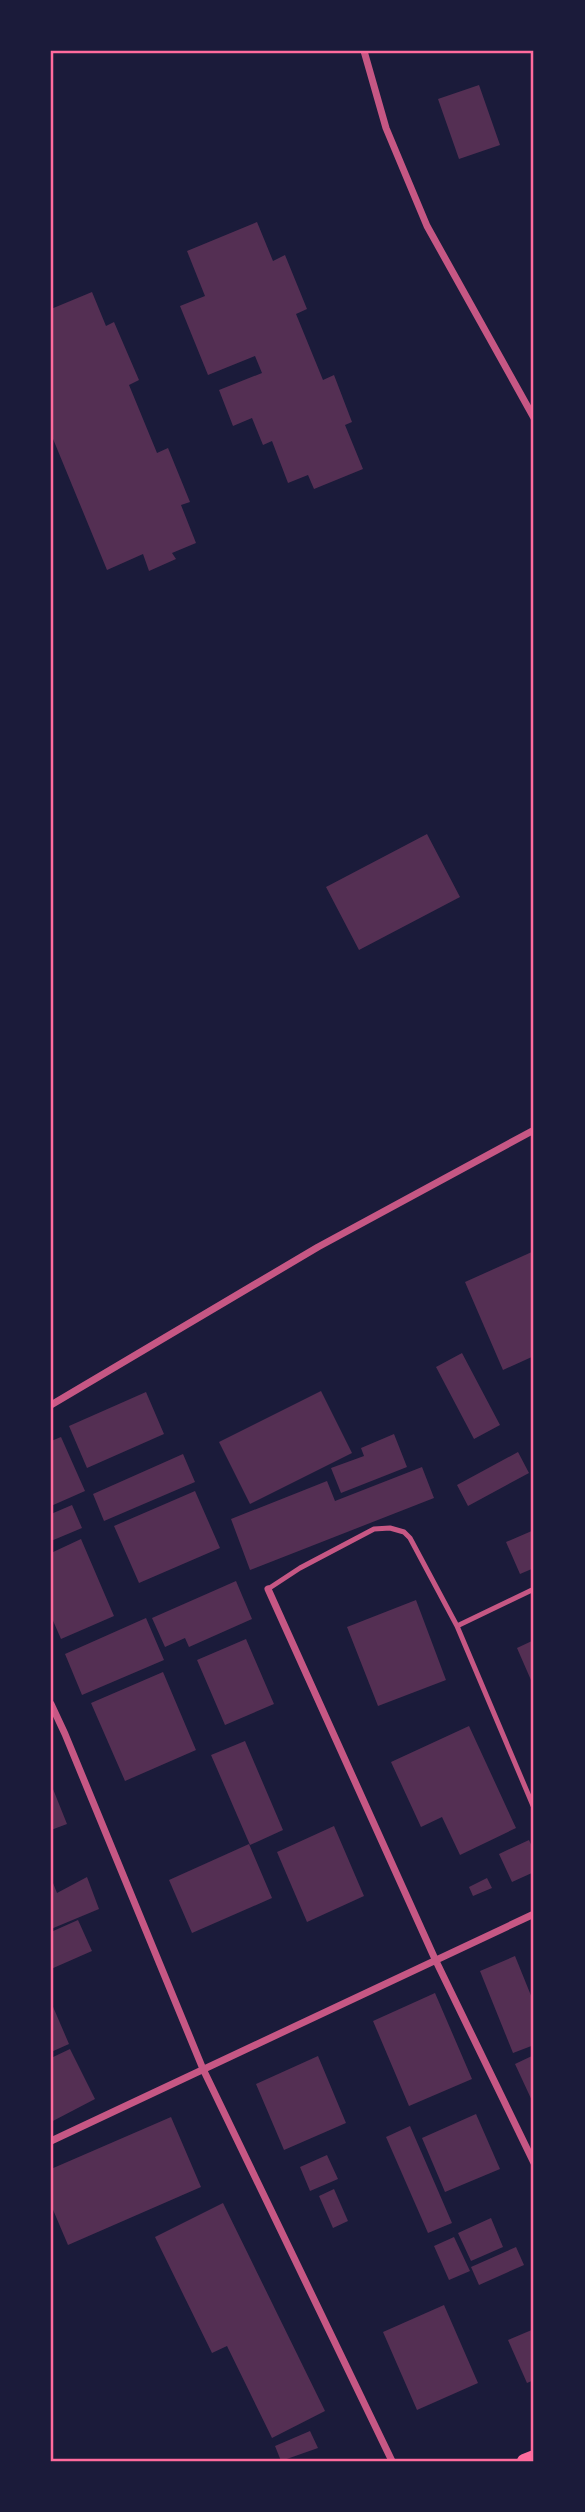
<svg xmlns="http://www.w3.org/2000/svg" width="585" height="2512" font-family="'Archivo Narrow',sans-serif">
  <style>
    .building { fill: #542f53 }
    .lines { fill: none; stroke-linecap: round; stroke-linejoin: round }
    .service { stroke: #c65784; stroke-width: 5 }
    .minor { stroke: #c65784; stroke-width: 7 }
    .secondary { stroke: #ff6b9d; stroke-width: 14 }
    .neatline { fill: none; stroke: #ff6b9d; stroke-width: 2.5 }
  </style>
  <rect width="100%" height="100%" fill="#1b1b3a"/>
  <!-- building -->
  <path class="building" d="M479,85l21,60 -41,14 -21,-60z
    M257,222l16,39 12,-6 22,54 -11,5 27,66 11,-5 18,47 -7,3 18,44 -49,20 -6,-14 -20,8 -16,-42 -9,4 -11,-27 -19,8 -14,-36 43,-17 -7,-17 -47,19 -28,-69 25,-10 -18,-45z
    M92,292l14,34 8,-4 25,58 -10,5 28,68 11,-5 22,54 -9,3 15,38 -24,10 4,6 -27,12 -6,-17 -36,16 -56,-136v-125z
    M427,834l33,63 -101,53 -33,-63z
    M534,1251v105l-31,14 -38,-88z
    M462,1353l38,72 -26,14 -38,-72z
    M321,1391l31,62 -102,51 -31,-62z
    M146,1392l18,42 -77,34 -18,-42z
    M394,1434l13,33 -66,26 -10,-25 33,-12 -3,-8z
    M61,1437l24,54 -34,15v-65z
    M518,1452l11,21 -61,33 -11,-21z
    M183,1454l12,28 -91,39 -11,-27z
    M422,1467l12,31 -184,72 -19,-51 96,-38 8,20z
    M195,1491l25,57 -81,35 -25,-57z
    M72,1505l10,23 -31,13v-27z
    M534,1530v38l-14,6 -14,-32z
    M81,1539l33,77 -53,23 -10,-23v-63z
    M236,1581l16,38 -63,28 -4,-9 -20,9 -13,-29z
    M416,1600l30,80 -68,26 -31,-79z
    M146,1618l18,42 -82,35 -17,-41z
    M246,1639l28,65 -49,21 -28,-65z
    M534,1640v47l-17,-39z
    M163,1672l33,78 -71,31 -34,-78z
    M469,1726l47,102 -56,27 -18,-38 -21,10 -30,-65z
    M245,1741l38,89 -33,15 -39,-90z
    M51,1784l16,40 -16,6z
    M334,1826l30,70 -57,26 -30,-70z
    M529,1840l5,11v21l-22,10 -13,-28z
    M249,1844l23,54 -80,35 -23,-53z
    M87,1877l12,32 -48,20v-51l6,15z
    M487,1878l5,10 -19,8 -4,-9z
    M78,1920l14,31 -41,18v-37z
    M515,1956l19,47v42l-21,8 -33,-82z
    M435,1993l37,86 -63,27 -36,-85z
    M51,2002l18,42 -18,8z
    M70,2049l25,50 -44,23v-64z
    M534,2055v50l-19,-41z
    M318,2056l28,67 -62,27 -28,-66z
    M476,2114l24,55 -55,23 -23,-54z
    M171,2117l30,70 -133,58 -17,-40v-36z
    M410,2126l42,97 -24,10 -42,-96z
    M327,2155l11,24 -28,12 -10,-24z
    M334,2189l14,32 -15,7 -14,-32z
    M223,2203l102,208 -53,27 -45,-92 -15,7 -57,-116z
    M491,2218l12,29 -32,14 -13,-28z
    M454,2237l16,34 -21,9 -15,-34z
    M516,2247l8,18 -45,20 -8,-18z
    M444,2305l34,78 -61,27 -34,-78z
    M534,2329v51l-7,3 -19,-43z
    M310,2431l8,17 -37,13 -6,-15z"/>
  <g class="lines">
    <!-- service -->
    <path class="service" d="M268,1589l32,-21 74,-39 16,-1 14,4 6,6 47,88 77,182
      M457,1626l77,-37"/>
    <!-- minor -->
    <path class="minor" d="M364,51l22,77 41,98 107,192
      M51,1405l267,-158 216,-117
      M268,1589l167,370 99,204
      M51,1704l14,30 138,335 189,392
      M51,2141l483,-227"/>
    <!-- secondary -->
    <path class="secondary" d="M524,2461l10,-4"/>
  </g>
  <!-- border -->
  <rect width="585" height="2512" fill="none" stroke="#1b1b3a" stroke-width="105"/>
  <rect x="52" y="52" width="480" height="2408" class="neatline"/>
</svg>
